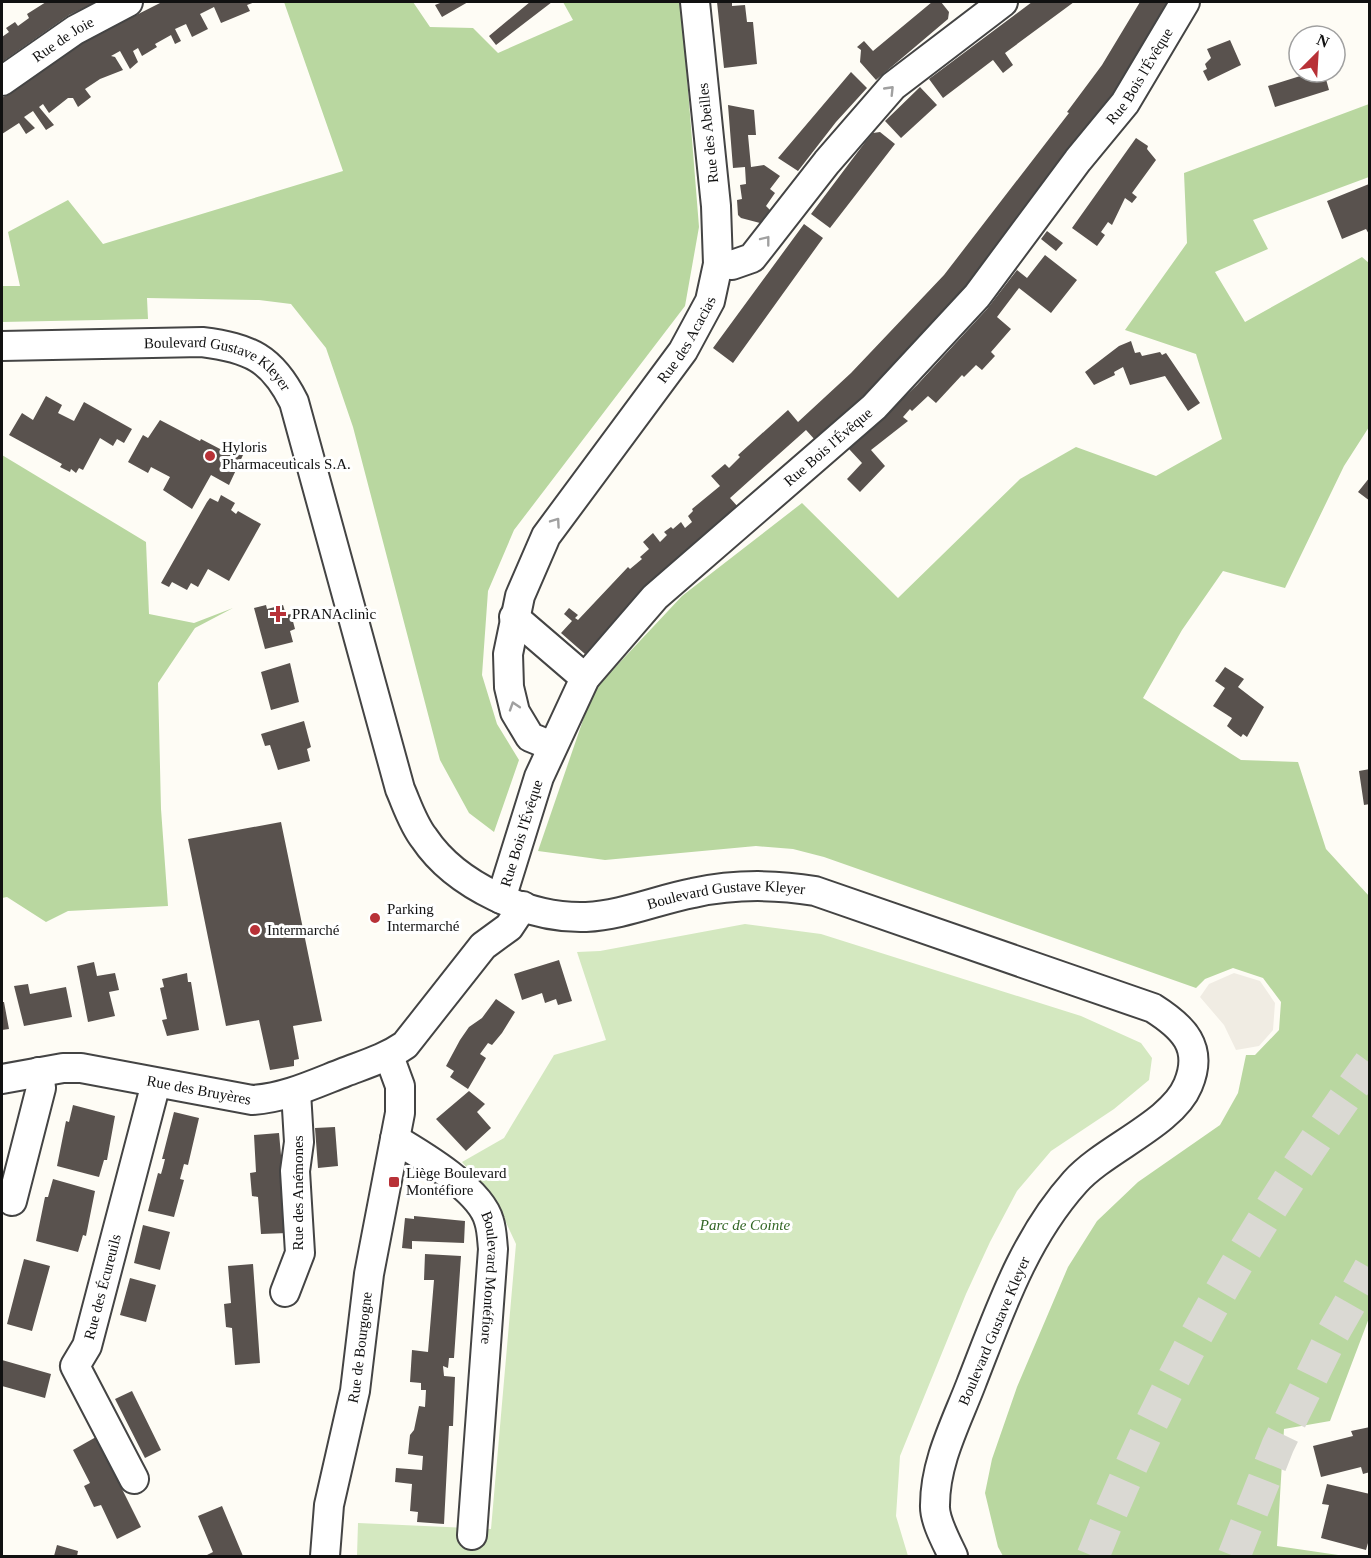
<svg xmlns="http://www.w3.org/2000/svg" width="1371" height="1558" font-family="Georgia,serif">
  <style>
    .green { fill: #d4e8c0 }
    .forest { fill: #b9d7a0 }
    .plaza { fill: #f0ece3 }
    .building { fill: #59524e }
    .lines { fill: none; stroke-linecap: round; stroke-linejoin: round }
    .highway-tunnel { stroke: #dad9d3; stroke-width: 33; stroke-dasharray: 33 16; stroke-linecap: butt }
    .minor-casing { stroke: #444; stroke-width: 32 }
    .minor { stroke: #fff; stroke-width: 28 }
    .oneway { stroke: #a0a0a0 }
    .poi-dot { fill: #b83137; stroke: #fff; stroke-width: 2 }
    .labels { text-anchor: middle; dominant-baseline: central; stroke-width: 6; stroke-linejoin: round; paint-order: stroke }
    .street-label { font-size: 15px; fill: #111; stroke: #fff }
    .poi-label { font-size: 15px; fill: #111; stroke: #fff; text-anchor: start }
    .park-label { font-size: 15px; font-style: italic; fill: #316524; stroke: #fff }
  </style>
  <rect width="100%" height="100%" fill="#fefcf5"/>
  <!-- green -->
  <path class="green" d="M745,924l76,10 260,82 60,27 11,15 -3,22 -35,29 -63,42 -34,40 -27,51 -24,52 -66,162 -4,60 12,40h-551l1,-33 133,6 25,-285 -19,-41 -35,-41 42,-24 50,-83 52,-15 -29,-88 23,-1z"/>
  <!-- forest -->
  <path class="forest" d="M284,2h129l17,25 43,1 25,25 75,-33 -10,-18h118l18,225 -14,79 -171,224 -26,61 -6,84 15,49 22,36 -25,72 -25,-19 -29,-53 -87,-333 -27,-79 -35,-44 -32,-4 -112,-2 1,21 -146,3v-36h18l-12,-54 60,-32 35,44 240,-73z
    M1369,104v73l-116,43 15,29 -53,23 30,50 117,-65 7,6v164l-25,39 -59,122 -62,-17 -41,59 -39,68 98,62 57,2 28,87 43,47v422l-39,103 -46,8 -7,117 68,10h-342l-5,-9 -13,-54 7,-34 25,-72 51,-120 29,-46 41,-39 82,-57 18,-32 8,-38h9l24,-25 2,-28 -18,-24 -30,-10 -28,11 -9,9 -372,-131 -31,-8 -37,-3 -151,14 -67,-9 55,-160 89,-95 120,-93 96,95 122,-119 56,-32 80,29 66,-37 -26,-85 -71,-24 62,-87 -3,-70z
    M2,455l144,87 3,72 45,9 39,-15 -38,20 -37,55 3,126 7,97 -100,5 -22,11 -39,-25 -5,1z"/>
  <!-- plaza -->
  <path class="plaza" d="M1234,973l26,8 15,22 -2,27 -14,16 -23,4 -12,-25 -24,-28 9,-13z"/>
  <!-- building -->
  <path class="building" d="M46,2h50l-27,13 -67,47v-25l7,-5 -3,-4 9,-6 3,4 11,-8 -2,-4z
    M162,2h93l-8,3 3,6 -29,12 -7,-16 -14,7 8,15 -16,8 -6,-13 -11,5 6,12 -6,3 -4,-9 -16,9 2,3 -15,9 -4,-8 -5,3 5,11 -8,7 -10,-18 -9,5 4,1 8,13 -23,9 -15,10 6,8 -13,10 -5,-9h-5l-19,15 -6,-9 -4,3 15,18 -8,5 -13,-19 -9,6 11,11 -9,6 -7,-11 -17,11v-36l75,-53z
    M530,2h22l-56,43 -7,-9z
    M717,2h15v4l13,-1 2,17h6l4,42 -33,4z
    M932,2h9l8,10 -1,7 -72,61 -16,-18 1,-12 -4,-3 7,-6 9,10z
    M1032,2h42l-69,51 8,12 -10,8 -10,-13 -50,38 -14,-19z
    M1140,2h30l-55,90 -153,200 -82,88 -64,61 -10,-11 -76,68 9,10 -93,80 -61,66 -24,-21 11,-12 -8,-7 5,-6 9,7 -3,3 3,2 50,-53 2,2 12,-10 -2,-2 9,-8 -6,-7 10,-9 7,9 7,-7 -3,-3 7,-5 2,2 8,-7 4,6 7,-6 -4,-6 5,-5 -1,-2 28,-23 -9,-10 14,-12 4,4 11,-11 -2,-2 50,-45 10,12 53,-49 93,-98 125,-162 -2,-1 35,-47z
    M440,3v-1h28l-26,15 -7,-12z
    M1230,40l11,25 -33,16 -5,-10 4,-2 -2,-5 6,-6 -4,-9z
    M851,72l16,16 -31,34 -38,49 -20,-13z
    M1313,72h11l5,18 -54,17 -7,-21z
    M920,87l17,18 -36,33 -16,-17z
    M728,105l26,5 2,25h-8l3,32 13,-2 16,11 -10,13 5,4 -9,13 4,4 -10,13 -19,-5 -3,-3 -1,-15 5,-1 -2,-14 6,-1 -1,-17 -12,1z
    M880,132l15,12 -65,84 -19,-14 55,-73 7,-8z
    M1136,138l12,8 -1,3 9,11 -24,33 5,4 -5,6 -7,-5 -13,27 -4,-3 -7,10 4,3 -8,11 -25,-18z
    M1369,184l1,52 -4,-7 -24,10 -15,-38z
    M804,224l19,14 -90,125 -20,-15z
    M1047,231l16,12 -7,8 -15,-12z
    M1045,255l32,25 -26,33 -32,-25 -22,29 14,12 -20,23 4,4 -13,14 -6,-5 -12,12 -2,-2 -26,28 -8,-7 -16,15 -2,-2 -7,8 5,4 -37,29 14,16 -25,26 -13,-13 15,-16 -13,-14 68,-64 70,-76 30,-39 10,8z
    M1131,341l4,12 5,-1 2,4 18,-4 2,3 4,-2 34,50 -12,8 -23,-35 -35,9 -7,-18 -9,5 1,3 -21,10 -9,-13 34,-26z
    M46,396l16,9 -4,8 16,8 10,-19 48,27 -8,14 -7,-4 -4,7 -13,-8 -17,32 -4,-2 -3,5 -5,-4 -1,3 -10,-5 2,-3 -53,-29 13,-22 11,7z
    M160,420l40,21 1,-2 21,11 3,-5 18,10 -14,30 -18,-10 -19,34 -29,-19 7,-13 -19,-10 -3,6 -20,-11 15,-27 5,3z
    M1370,477v24l-12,-9z
    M221,495l14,8 -4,7 5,4 2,-3 23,13 -32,57 -21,-12 -10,18 -7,-4 -4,7 -15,-8 -3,5 -8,-4 46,-81 3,-4 8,4z
    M266,605l1,4 16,-4 3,10 5,-1 4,15 -5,2 3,11 -28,7 -11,-41z
    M290,663l9,39 -28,8 -10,-38z
    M1225,667l19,12 -6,8 26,20 -17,30 -4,-3 -2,3 -7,-5 -7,-6 5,-8 -19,-12 12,-18 -10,-7z
    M304,721l7,26 -4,2 3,12 -32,9 -8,-25 -5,1 -4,-12z
    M1370,769v35l-6,1 -5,-34z
    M281,822l41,199 -29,5 6,33 -5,1v6l-24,4 -11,-50 -33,6 -38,-187z
    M559,960l13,41 -14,4 -2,-6 -11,4 -3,-10 -20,7 -8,-26z
    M94,962l3,14 18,-3 4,17 -10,2 6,24 -27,6 -11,-56z
    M187,973l1,9h3l8,48 -32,6 -5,-16 5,-1 -7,-31 4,-1 -2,-8z
    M28,984l2,10 36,-7 6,30 -48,9 -10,-40z
    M496,999l19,13 -13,21 -10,12 -4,-2 -8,11 6,4 -18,31 -18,-12 4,-6 -8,-5 14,-26 9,-13 13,-9z
    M2,1002h2l5,27 -7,1z
    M469,1091l16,13 -8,8 14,16 -25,23 -30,-32z
    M73,1105l42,11 -8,44h-3l-5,17 -42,-11 9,-45 3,1z
    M174,1112l25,6 -11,47 -4,-1 -4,15 4,1 -10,37 -26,-6 10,-38 3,1 2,-7 2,-8h-3z
    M335,1127l3,39 -20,2 -3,-40z
    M279,1133l9,100 -27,1 -3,-37 -6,-1 -2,-23 6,-1 -2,-37z
    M53,1179l42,12 -9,45 -3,-1 -5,17 -42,-11 9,-44h3z
    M414,1216l51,5 -1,22 -52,-2v8l-10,-1 3,-30 9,1z
    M143,1225l27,7 -10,38 -26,-7z
    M425,1254l36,2 -7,102h-5l-1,10 -5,-2 1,10 11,1 -2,49h-4l-5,98 -27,-2 1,-10 -8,-1 2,-27 -17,-2 1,-14 26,2 1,-14 -15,-2 2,-19 4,-5 5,-24 6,1 1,-17h-5v-7l-11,-1 2,-32 16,2 6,-72h-10z
    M24,1259l26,7 -18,65 -25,-7z
    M253,1264l7,99 -25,2 -3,-37 -6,-1 -2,-23 7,-1 -3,-37z
    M130,1278l26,7 -10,37 -26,-7z
    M2,1360l49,14 -6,24 -43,-12z
    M132,1391l29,59 -16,8 -30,-59z
    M1370,1427v45l-7,2 -2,-7 -40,10 -8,-31 40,-10 -2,-5z
    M96,1437l45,90 -24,12 -16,-34 -7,2 -10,-21 6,-3 -17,-33z
    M1327,1484l43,10v42l-4,14 -45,-12 8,-33 -7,-1z
    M222,1506l21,50 -36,-1 6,-3 -15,-36z
    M57,1545l21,6 -1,5h-23z"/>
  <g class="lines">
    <!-- highway-tunnel -->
    <path class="highway-tunnel" d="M1093,1556c71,-179 163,-337 277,-493
      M1234,1556l44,-111 55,-112 37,-65"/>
    <defs>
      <g id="minor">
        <path id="s1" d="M2,81l73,-51 53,-28"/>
        <path d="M718,264l14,1 20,-7 75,-96 66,-76 110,-84"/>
        <path id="s2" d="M2,346l200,-4c48,6 70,16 92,60l106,387c7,16 13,35 24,49 32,48 105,81 162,79 37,-2 71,-17 107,-24 41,-9 80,-9 122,-2l338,117c30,19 51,39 35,77 -16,39 -84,64 -113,97 -52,58 -76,131 -104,202 -15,39 -36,78 -36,121 -1,15 12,38 18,51"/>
        <path d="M514,617l71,61"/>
        <path id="s3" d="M552,746l-22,-9 -15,-25 -6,-25 -1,-33 12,-58 26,-60 137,-185 27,-50 8,-37 -2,-58 -21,-204"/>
        <path id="s4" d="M501,899l38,-122 46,-99 70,-81 219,-190 103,-111 101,-136 47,-57 60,-101"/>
        <path id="s5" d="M2,1079l61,-11h18l171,32c33,-2 62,-16 93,-28 21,-8 41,-14 60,-27l78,-99 26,-19 14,-21"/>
        <path id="s6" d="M395,1139c27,16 86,51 94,82 3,9 3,19 4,28l-21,286"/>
        <path d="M12,1201l29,-113 -2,-16"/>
        <path d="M285,1292l15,-39 -5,-82 4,-29 -3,-50"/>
        <path id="s7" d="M134,1479l-59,-113 12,-20 69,-263"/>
        <path id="s8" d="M325,1556l4,-51 26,-114 14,-117 31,-161v-27l-11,-30"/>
      </g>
    </defs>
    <!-- minor casing -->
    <use href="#minor" class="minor-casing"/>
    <!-- minor -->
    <use href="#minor" class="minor"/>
  </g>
  <!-- one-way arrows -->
  <defs><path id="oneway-chevron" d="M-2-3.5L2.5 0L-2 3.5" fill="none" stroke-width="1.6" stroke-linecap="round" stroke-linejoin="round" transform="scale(1.5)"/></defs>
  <g class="oneway">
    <use href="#oneway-chevron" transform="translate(890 90) rotate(-46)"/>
    <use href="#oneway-chevron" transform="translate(766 240) rotate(-52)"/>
    <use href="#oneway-chevron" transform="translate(556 522) rotate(-55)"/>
    <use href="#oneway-chevron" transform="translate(514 706) rotate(-108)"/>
  </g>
  <!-- markers -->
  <g class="poi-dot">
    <circle cx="210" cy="456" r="6"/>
    <path d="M275 605h6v6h6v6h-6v6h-6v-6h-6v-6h6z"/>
    <circle cx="375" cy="918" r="6"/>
    <circle cx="255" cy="930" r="6"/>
    <rect x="388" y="1176" width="12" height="12" rx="3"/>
  </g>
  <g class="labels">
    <!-- street labels -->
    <g class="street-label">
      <text stroke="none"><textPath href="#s1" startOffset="74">Rue de Joie</textPath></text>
      <text stroke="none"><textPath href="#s4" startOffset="1059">Rue Bois l'Évêque</textPath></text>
      <text transform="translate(708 133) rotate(-96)">Rue des Abeilles</text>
      <text stroke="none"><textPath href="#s3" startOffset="478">Rue des Acacias</textPath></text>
      <text stroke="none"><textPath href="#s2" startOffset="222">Boulevard Gustave Kleyer</textPath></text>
      <text stroke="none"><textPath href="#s4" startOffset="573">Rue Bois l'Évêque</textPath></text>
      <text stroke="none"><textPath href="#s4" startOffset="69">Rue Bois l'Évêque</textPath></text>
      <text stroke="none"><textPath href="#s2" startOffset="1102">Boulevard Gustave Kleyer</textPath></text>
      <text stroke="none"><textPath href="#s5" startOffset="200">Rue des Bruyères</textPath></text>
      <text transform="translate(298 1193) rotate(-90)">Rue des Anémones</text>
      <text stroke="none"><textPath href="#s6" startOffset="184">Boulevard Montéfiore</textPath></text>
      <text stroke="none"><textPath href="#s7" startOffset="212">Rue des Écureuils</textPath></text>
      <text transform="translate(994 1331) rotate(-67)">Boulevard Gustave Kleyer</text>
      <text stroke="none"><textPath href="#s8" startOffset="212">Rue de Bourgogne</textPath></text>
    </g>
    <!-- poi labels -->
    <g class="poi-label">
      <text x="222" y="447">Hyloris<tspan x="222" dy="17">Pharmaceuticals S.A.</tspan></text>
      <text x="292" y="614">PRANAclinic</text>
      <text x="387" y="909">Parking<tspan x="387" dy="17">Intermarché</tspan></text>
      <text x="267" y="930">Intermarché</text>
      <text x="406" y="1173">Liège Boulevard<tspan x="406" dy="17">Montéfiore</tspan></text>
    </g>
    <!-- park labels -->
    <g class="park-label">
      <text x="745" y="1225">Parc de Cointe</text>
    </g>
  </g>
  <!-- border -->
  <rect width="1371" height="1558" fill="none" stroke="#111111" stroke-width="6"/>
  <!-- north arrow -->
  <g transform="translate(1317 54) rotate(24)"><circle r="28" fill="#ffffff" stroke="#a0a0a0" stroke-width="1.5"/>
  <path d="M0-4.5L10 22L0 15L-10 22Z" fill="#b83137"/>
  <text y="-9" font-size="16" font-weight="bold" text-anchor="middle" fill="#111111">N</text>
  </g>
</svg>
